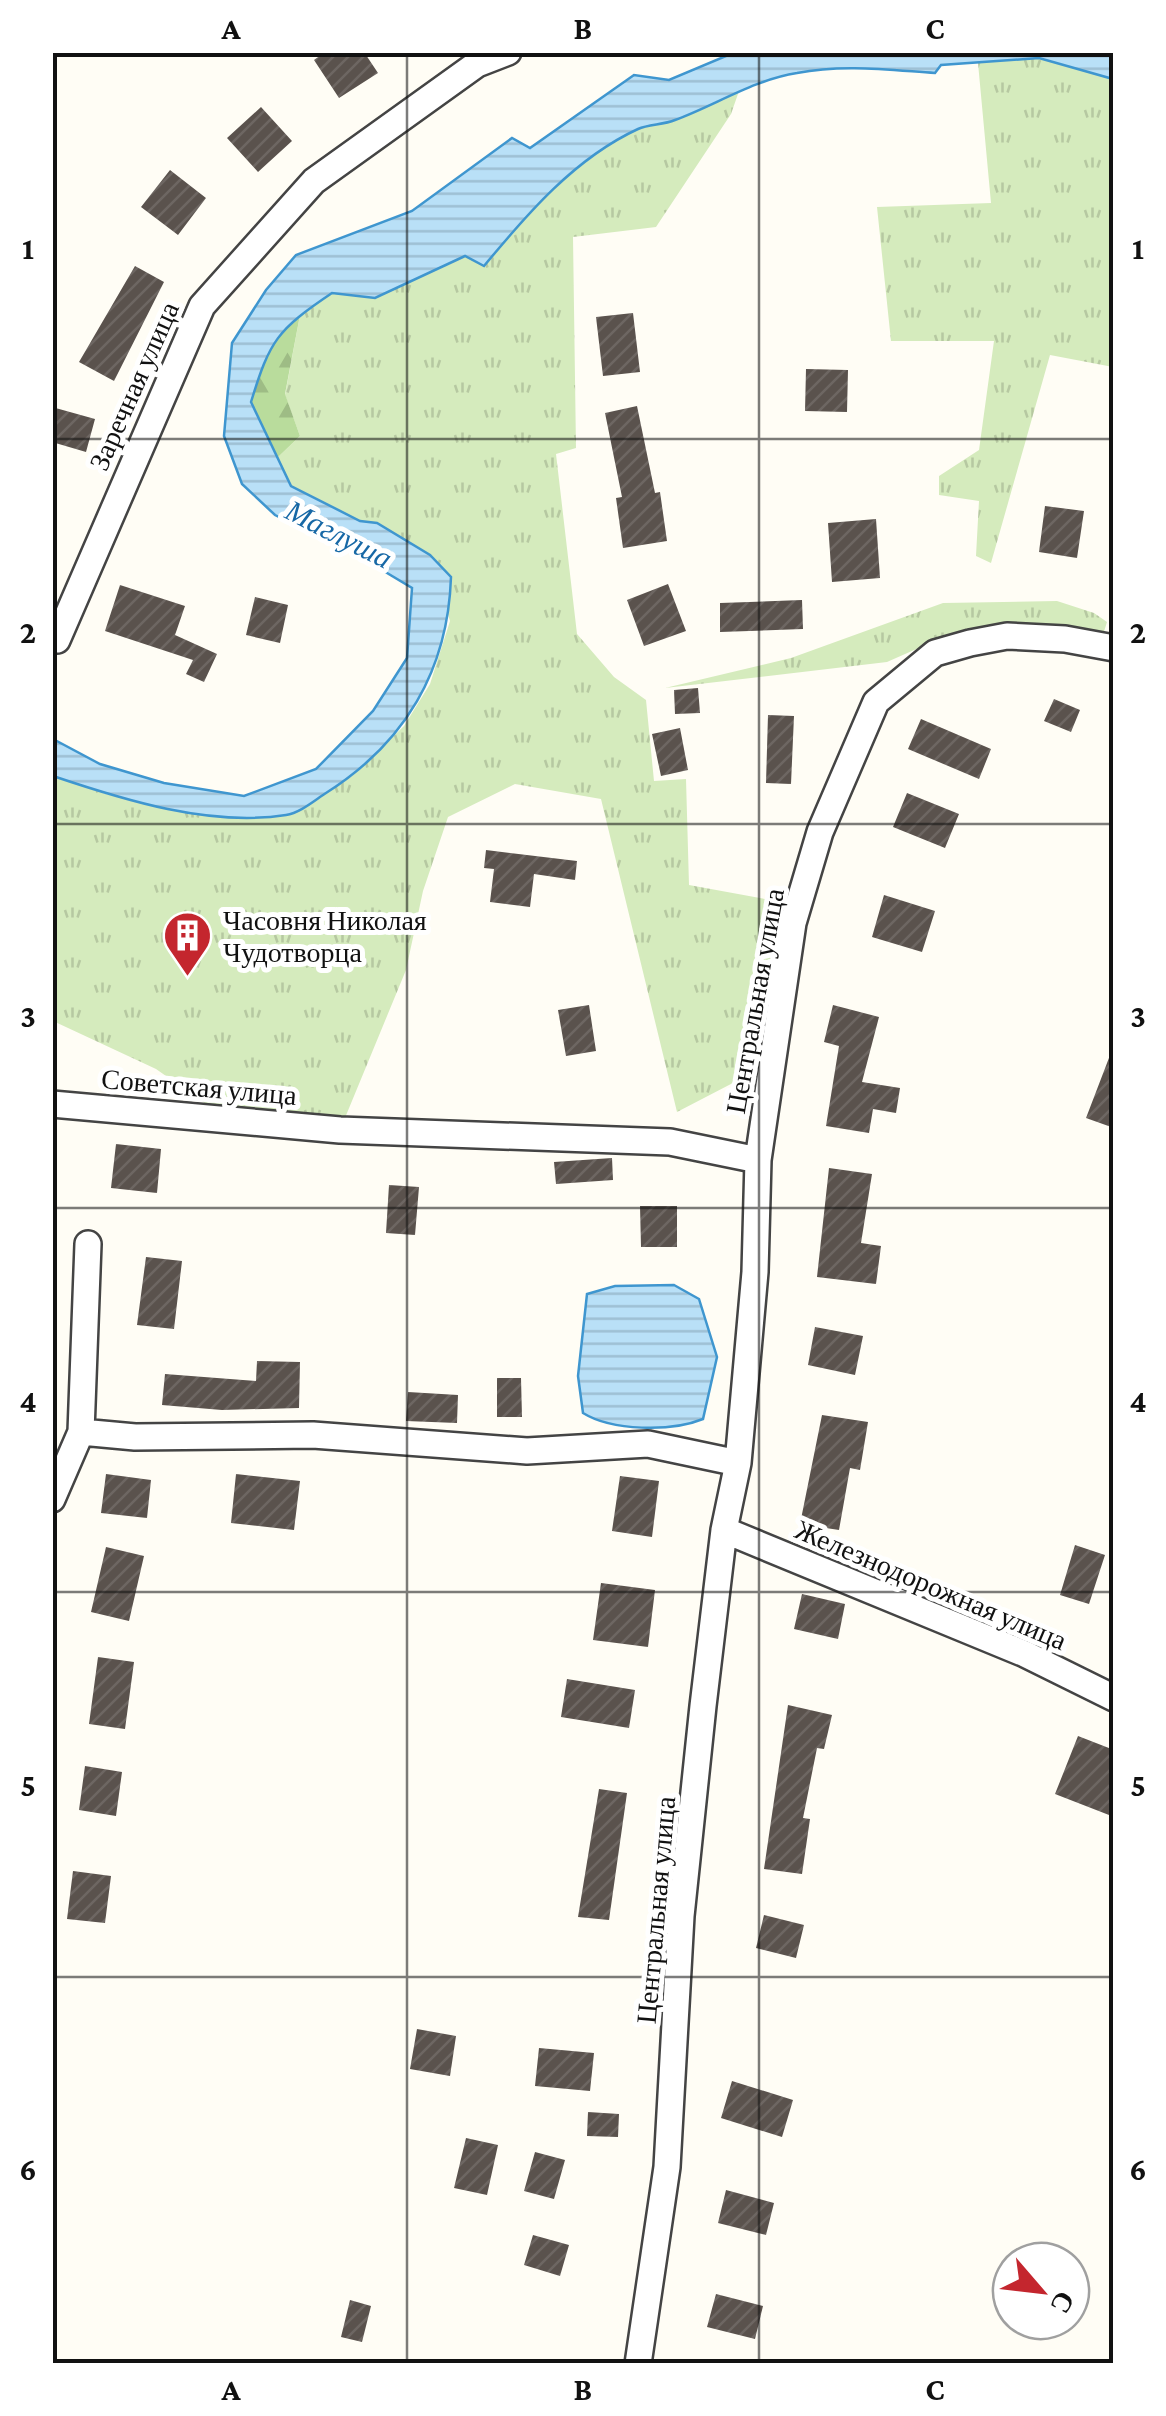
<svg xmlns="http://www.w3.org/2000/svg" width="1166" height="2416" font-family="'Crimson Pro',serif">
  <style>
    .grass { fill: url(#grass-tufts) }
    .forest { fill: url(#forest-firs) }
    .water { fill: url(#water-rules); stroke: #3f96cf; stroke-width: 2.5 }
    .building { fill: url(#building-hatch) }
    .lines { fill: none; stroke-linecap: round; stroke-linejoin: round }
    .minor-casing { stroke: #444; stroke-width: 30 }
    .minor { stroke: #fff; stroke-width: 25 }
    .grid { fill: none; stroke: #111; stroke-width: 2.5; stroke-opacity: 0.55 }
    .labels { text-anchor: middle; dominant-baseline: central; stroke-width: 10; stroke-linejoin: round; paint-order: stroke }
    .street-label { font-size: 28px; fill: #111; stroke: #fff }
    .poi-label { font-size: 28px; fill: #111; stroke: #fff; text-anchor: start }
    .water-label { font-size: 30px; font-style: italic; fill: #1768a6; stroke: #fff }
    .neatline { fill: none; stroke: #111; stroke-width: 4 }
    .grid-label { font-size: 32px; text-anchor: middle; font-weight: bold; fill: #111 }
  </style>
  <defs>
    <pattern id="grass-tufts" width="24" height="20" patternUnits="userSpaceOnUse" patternTransform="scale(2.5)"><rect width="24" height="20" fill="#d5ebbd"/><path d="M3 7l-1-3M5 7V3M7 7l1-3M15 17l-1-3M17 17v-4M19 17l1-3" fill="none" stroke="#b6c8a1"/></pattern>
    <pattern id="forest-firs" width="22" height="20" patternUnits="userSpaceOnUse" patternTransform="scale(2.5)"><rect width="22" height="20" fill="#b9dc9c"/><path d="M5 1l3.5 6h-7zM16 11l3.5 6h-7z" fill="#9ebc85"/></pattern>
    <pattern id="water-rules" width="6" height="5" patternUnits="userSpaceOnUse" patternTransform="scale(2.5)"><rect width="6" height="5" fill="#b9e0f7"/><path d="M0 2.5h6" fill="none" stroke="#9ebfd3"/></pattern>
    <pattern id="building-hatch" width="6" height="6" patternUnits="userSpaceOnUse" patternTransform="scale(2.5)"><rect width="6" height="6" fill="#5a524d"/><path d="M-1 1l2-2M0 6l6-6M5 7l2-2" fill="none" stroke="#6d6662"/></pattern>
  </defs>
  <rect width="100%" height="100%" fill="#fffdf5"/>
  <!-- grass -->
  <path class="grass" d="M1039,58l74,21v288l-63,-12 -59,208 -15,-7 3,-55 -40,-6v-19l40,-26 15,-109h-103l-14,-134 114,-4 -13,-140z
    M739,91l-8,23 -75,113 -83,10 3,211 -20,6 21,180 37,43 32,23 8,81 32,-2 3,106 92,17 -25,169 -79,41 -76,-313 -86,-15 -67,33 -25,74 -17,79 -66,160 -111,-10 -73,-51 -103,-48v-245l53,18 108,21h76l62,-39 52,-50 26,-42 20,-63 -20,-66 -53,-32 -17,-2 -69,-35 -15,-27 24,-23 -15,-41 15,-80 32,-22 43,5 90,-42 19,10c42,-51 94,-110 155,-137 11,-5 25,-4 37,-9 21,-9 42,-20 63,-29z
    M1057,601l37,12 13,9 -5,16 -172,5 -43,19 -222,26 126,-30 152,-55z"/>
  <!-- forest -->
  <path class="forest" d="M300,315l-15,79 15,42 -24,23 -25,-57 18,-56z"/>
  <!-- water -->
  <path class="water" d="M733,53h380v26l-74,-21 -98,7 -6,8c-46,-3 -92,-9 -138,0 -44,7 -81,32 -122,47 -12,5 -26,4 -37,9 -63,29 -111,85 -154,137l-19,-10 -90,42 -43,-5c-55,37 -62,47 -81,109l40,84 69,35 17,2 53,32 21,22c-3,93 -46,166 -125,216 -11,7 -26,20 -40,22 -76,12 -162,-15 -233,-39v-37l47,25 64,19 80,13 72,-27 57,-58 34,-53 5,-70 -55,-33 -82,-40 -33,-31 -18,-48 8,-93 34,-53 30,-35 116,-44 100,-73 18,10 104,-73 35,5z
    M674,1285l25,14 18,58 -14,62c-32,13 -91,12 -120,-6l-5,-37 9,-82 28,-8z"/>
  <!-- building -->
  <path class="building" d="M325,52h39l14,21 -39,25 -25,-38z
    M261,107l31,34 -34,31 -31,-34z
    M170,170l36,28 -28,37 -37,-28z
    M135,266l29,16 -50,99 -35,-19z
    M633,313l7,59 -37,4 -7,-59z
    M806,369l42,1 -1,42 -42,-1z
    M637,406l18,87 5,-1 7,49 -44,7 -7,-50 6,-1 -17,-84z
    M52,407l43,12 -9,33 -34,-10z
    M1045,506l39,5 -7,47 -38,-6z
    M876,519l4,59 -48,4 -4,-59z
    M668,584l18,47 -42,15 -17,-46z
    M120,585l65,21 -10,29 42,19 -13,28 -18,-8 7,-14 -88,-29z
    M255,597l33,8 -8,38 -34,-8z
    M802,600l1,29 -83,3v-29z
    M698,688l2,25 -25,1 -1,-24z
    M1054,699l26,11 -9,22 -27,-11z
    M768,715l26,1 -3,68 -25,-1z
    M921,719l70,30 -12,30 -71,-30z
    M680,728l8,42 -27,6 -9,-42z
    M907,793l52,21 -14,34 -52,-21z
    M486,850l91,11 -2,19 -41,-6 -4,33 -40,-5 4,-33 -10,-1z
    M884,895l51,16 -13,41 -50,-15z
    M589,1005l7,46 -30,5 -8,-46z
    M833,1005l46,12 -17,65 38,6 -4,25 -23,-4 -4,24 -43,-7 13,-80 -15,-4z
    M1112,1050l2,1v77l-28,-10z
    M116,1144l45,5 -4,44 -46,-5z
    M612,1158l1,22 -57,4 -2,-22z
    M829,1168l43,6 -11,69 20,3 -5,38 -59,-7z
    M389,1185l30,2 -4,48 -29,-2z
    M640,1206h37v41h-36z
    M146,1257l36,4 -8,68 -37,-4z
    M815,1327l48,9 -8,39 -47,-10z
    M257,1361l43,1 -1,46 -77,2 -60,-5 3,-31 91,7z
    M497,1378h24l1,39h-25z
    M408,1392l50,3 -1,28 -51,-2z
    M822,1415l46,7 -8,48 -10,-2 -11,62 -39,-6z
    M106,1474l45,6 -4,38 -46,-5z
    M236,1474l64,7 -6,49 -63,-7z
    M620,1476l39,5 -7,56 -40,-6z
    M1075,1545l30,10 -16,49 -29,-9z
    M106,1547l38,9 -15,65 -38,-9z
    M601,1583l54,7 -7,57 -55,-7z
    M802,1594l43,10 -7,35 -44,-10z
    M98,1657l36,5 -9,67 -36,-5z
    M567,1679l68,11 -6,38 -68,-11z
    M788,1705l44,10 -8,34 -7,-1 -14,70 7,1 -8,55 -38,-5z
    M1078,1736l36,14v53l-5,12 -54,-21z
    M85,1766l37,6 -6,44 -37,-6z
    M599,1789l28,4 -18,127 -31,-3z
    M73,1871l38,5 -6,47 -38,-4z
    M764,1915l40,10 -8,33 -40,-10z
    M417,2029l39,7 -6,40 -40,-7z
    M539,2048l55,5 -4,38 -55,-5z
    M732,2081l61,19 -11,37 -61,-19z
    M588,2112l31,2 -1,23 -31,-1z
    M466,2138l32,7 -11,50 -33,-7z
    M535,2152l30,8 -11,39 -30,-8z
    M726,2190l48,13 -8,32 -48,-12z
    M533,2235l36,10 -9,31 -36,-11z
    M716,2294l47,12 -8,33 -48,-12z
    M350,2300l21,6 -9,36 -21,-5z"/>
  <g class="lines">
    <defs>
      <path id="minor" d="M57,640l145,-334 112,-125 163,-117 31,-12
        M52,1104l288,26 330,12 88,18
        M81,1432l54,5 178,-2 214,16 121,-7 90,19
        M52,1499l29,-67 7,-188
        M724,1530l301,124 89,44
        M638,2364l29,-197 14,-251 22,-210 21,-176 14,-67 17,-191 3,-112 35,-237 27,-91 56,-130 59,-49 35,-10 37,-7 58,3 49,9"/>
    </defs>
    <!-- minor casing -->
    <use href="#minor" class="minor-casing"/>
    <!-- minor -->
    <use href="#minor" class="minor"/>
  </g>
  <!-- grid -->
  <path class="grid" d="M407,52v2312M759,52v2312M52,439h1062M52,824h1062M52,1208h1062M52,1592h1062M52,1977h1062"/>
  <!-- icons -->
  <defs>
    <symbol id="building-pin" viewBox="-11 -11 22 30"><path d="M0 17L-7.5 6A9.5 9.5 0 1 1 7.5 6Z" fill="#c4262e" stroke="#fff"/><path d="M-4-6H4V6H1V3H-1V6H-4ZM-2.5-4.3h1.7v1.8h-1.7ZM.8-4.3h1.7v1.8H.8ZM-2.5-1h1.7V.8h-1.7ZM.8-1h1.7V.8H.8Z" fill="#fff"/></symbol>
  </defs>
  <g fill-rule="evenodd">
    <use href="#building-pin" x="160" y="908" width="55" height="75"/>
  </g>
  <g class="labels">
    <!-- street labels -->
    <g class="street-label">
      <text transform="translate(134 386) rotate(-66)">Заречная улица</text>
      <text transform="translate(755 1001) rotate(-80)">Центральная улица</text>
      <text transform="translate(199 1087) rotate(5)">Советская улица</text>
      <text transform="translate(931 1585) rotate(23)">Железнодорожная улица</text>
      <text transform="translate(656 1910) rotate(-85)">Центральная улица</text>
    </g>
    <!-- poi labels -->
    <g class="poi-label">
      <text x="223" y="920">Часовня Николая<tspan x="223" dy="32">Чудотворца</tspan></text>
    </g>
    <!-- water labels -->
    <g class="water-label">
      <text transform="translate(339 534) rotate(27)">Маглуша</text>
    </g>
  </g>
  <!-- border -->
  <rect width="1166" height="2416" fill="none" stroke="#ffffff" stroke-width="110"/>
  <!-- north arrow -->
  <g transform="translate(1041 2291) rotate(118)"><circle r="48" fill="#ffffff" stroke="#a0a0a0" stroke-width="2.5"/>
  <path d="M0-8L18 38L0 25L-18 38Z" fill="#c4262e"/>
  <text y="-15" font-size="28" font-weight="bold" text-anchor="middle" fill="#111111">С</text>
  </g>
  <rect x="55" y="55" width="1056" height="2306" class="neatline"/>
  <g class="grid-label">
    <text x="231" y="39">A</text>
    <text x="583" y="39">B</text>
    <text x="935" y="39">C</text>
    <text x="28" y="259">1</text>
    <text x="1138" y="259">1</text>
    <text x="28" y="643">2</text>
    <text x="1138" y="643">2</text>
    <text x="28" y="1027">3</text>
    <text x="1138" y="1027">3</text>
    <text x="28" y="1412">4</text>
    <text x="1138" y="1412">4</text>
    <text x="28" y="1796">5</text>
    <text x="1138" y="1796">5</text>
    <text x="28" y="2180">6</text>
    <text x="1138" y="2180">6</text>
    <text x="231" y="2400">A</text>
    <text x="583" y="2400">B</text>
    <text x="935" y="2400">C</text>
  </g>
</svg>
